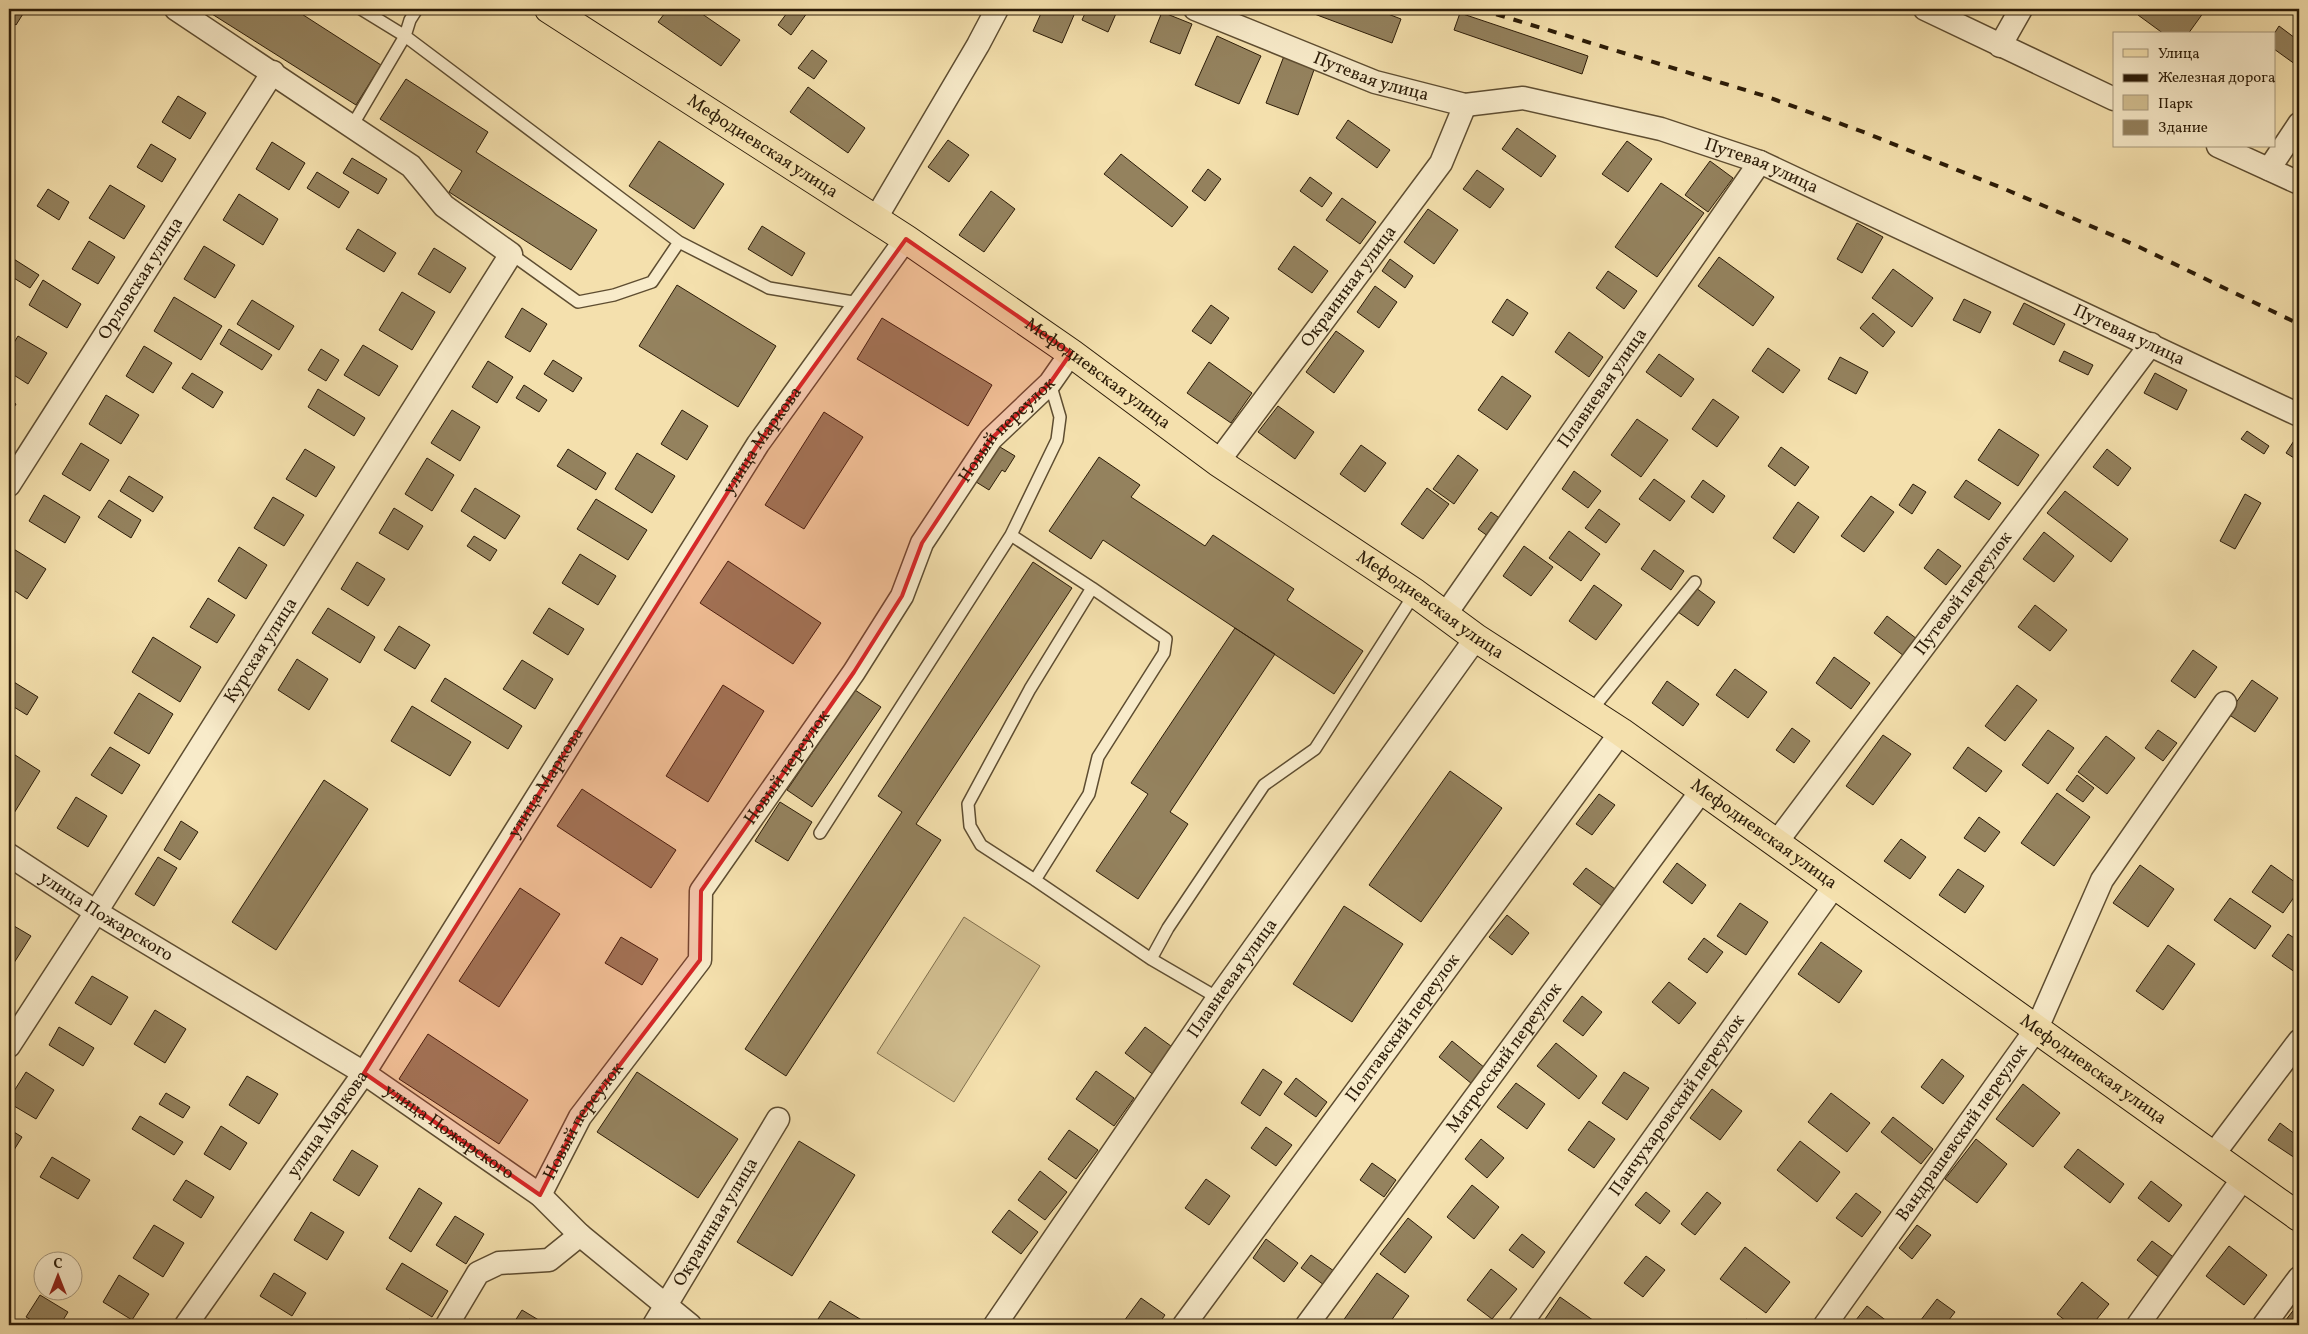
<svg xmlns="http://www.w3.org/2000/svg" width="2308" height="1334" font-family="Vollkorn,serif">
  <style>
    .green { fill: #d2bf91; stroke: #7f6e4c }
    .building { fill: #94825e; stroke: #2c1c08 }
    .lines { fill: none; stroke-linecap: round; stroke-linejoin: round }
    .lane-casing { stroke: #5e4d31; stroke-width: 14 }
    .street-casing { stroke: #5e4d31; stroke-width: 25 }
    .primary-casing { stroke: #2c1c08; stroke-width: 30 }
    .lane { stroke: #f8ebca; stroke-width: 11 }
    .street { stroke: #f8ebca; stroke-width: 22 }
    .primary { stroke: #f4e0ad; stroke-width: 28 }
    .rail { stroke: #2c1c08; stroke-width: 4; stroke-dasharray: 9 9; stroke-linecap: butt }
    .marked { fill: #d62828; fill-opacity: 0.2; stroke: #d62828; stroke-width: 4; stroke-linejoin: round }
    .labels { text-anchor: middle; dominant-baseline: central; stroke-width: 4.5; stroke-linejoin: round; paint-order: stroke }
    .street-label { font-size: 18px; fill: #2c1c08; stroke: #f8ebca }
  </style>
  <rect width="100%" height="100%" fill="#f4e0ad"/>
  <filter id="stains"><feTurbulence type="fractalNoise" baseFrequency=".004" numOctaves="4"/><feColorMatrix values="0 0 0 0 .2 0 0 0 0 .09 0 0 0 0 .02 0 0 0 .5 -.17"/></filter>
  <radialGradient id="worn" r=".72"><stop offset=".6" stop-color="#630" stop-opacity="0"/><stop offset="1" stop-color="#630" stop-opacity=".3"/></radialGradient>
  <!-- green -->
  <path class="green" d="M964,917l76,49 -86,136 -77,-49z"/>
  <!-- building -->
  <path class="building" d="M9,9h17l-10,16 -7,-5z
    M204,9h90l87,56 -25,40z
    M668,9h27l45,31 -19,26 -63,-44z
    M790,9h20l-19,26 -13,-10z
    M966,9h12l-2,4z
    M1043,9h16l15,6 -12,28 -29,-12z
    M1087,9h31l-10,23 -26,-12z
    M1301,9h74l26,10 -9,24z
    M2142,9h64l-18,25h-24l-26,-19z
    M1162,12l30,12 -12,30 -30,-12z
    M1460,13l128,43 -6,18 -128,-44z
    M2279,26l20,15v26l-25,-18v-15z
    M1217,36l44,20 -22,48 -44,-19z
    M812,50l15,11 -13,18 -16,-11z
    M1284,56l31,11 -17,48 -32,-12z
    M406,79l82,53 -12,20 121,78 -26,40 -122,-78 13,-21 -82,-52z
    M808,87l57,41 -17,25 -58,-41z
    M178,96l28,17 -16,26 -28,-17z
    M1348,120l42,30 -13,18 -41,-30z
    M1517,128l39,28 -15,21 -39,-28z
    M948,140l21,15 -20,27 -21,-15z
    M659,141l65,43 -30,45 -65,-43z
    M1627,141l25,18 -24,33 -26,-18z
    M272,142l33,21 -16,27 -33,-21z
    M151,144l25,15 -14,23 -25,-15z
    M1121,154l67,53 -16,20 -68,-53z
    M352,158l35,21 -9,15 -35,-21z
    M1710,161l23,17 -25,34 -23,-17z
    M1208,169l13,10 -16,22 -13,-10z
    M1477,170l27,19 -14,19 -27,-19z
    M317,172l32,20 -10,16 -32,-20z
    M1310,177l22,16 -10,14 -22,-16z
    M1661,183l43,30 -47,64 -42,-30z
    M110,185l35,21 -21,33 -35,-21z
    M48,189l21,13 -10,18 -22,-14z
    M991,191l24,18 -31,43 -25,-17z
    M239,194l39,25 -15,26 -40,-25z
    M1342,198l34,24 -16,22 -34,-24z
    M1428,209l30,21 -24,34 -30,-22z
    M1857,223l26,14 -21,36 -25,-14z
    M762,226l43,27 -13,23 -44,-27z
    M358,229l38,24 -12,19 -38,-23z
    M89,241l26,16 -17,27 -26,-15z
    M204,246l31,19 -20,33 -31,-19z
    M1294,246l34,25 -16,22 -34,-24z
    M434,248l32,20 -16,25 -32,-19z
    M9,256l30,19 -9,13 -21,-13z
    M1719,257l55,40 -21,29 -55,-40z
    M1390,259l23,17 -8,12 -23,-17z
    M1893,269l40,29 -21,29 -40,-29z
    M1608,271l29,20 -13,18 -28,-21z
    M43,280l38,24 -14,24 -38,-23z
    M677,285l99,61 -38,61 -99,-61z
    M1375,286l22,16 -18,26 -22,-16z
    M402,292l33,20 -23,38 -33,-20z
    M174,297l48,29 -21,34 -47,-29z
    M1507,299l21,14 -15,23 -21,-14z
    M1964,299l27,13 -11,21 -27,-13z
    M252,300l42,26 -15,24 -42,-26z
    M2024,303l41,21 -11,21 -41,-21z
    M1211,305l18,13 -18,26 -19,-13z
    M522,308l25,16 -17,28 -25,-15z
    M1873,313l22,19 -12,15 -23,-19z
    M882,318l110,67 -24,41 -111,-67z
    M229,329l43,26 -10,15 -42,-26z
    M1336,331l28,20 -30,42 -28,-21z
    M1569,332l34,25 -14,20 -34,-25z
    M18,336l29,17 -19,31 -19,-12v-21z
    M363,345l35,21 -19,30 -35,-21z
    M144,346l28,17 -19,30 -27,-17z
    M1768,348l32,22 -17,23 -31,-22z
    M321,349l18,11 -13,21 -18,-11z
    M2064,351l29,14 -5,10 -29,-14z
    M1659,354l35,25 -13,18 -35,-25z
    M1840,357l28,15 -12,22 -28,-15z
    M553,360l29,18 -9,14 -29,-18z
    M488,361l25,16 -16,26 -25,-16z
    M1209,362l43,31 -21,30 -44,-30z
    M192,373l31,19 -10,16 -31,-20z
    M2155,373l32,17 -10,20 -33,-17z
    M1502,376l29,20 -24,34 -29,-20z
    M524,385l23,15 -8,12 -23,-14z
    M318,389l47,29 -11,18 -46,-29z
    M106,395l33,20 -18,29 -32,-20z
    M1713,399l26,18 -22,30 -25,-18z
    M9,400l7,4 -7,12z
    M1278,406l36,26 -19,27 -37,-27z
    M452,410l28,17 -20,34 -29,-18z
    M682,410l26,16 -21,34 -26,-16z
    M824,412l39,25 -59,92 -39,-24z
    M1637,419l31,21 -27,37 -30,-22z
    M1999,429l40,26 -21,31 -40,-26z
    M2247,431l22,15 -5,8 -23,-15z
    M2299,433v28l-13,-8z
    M81,443l28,17 -19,31 -28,-17z
    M995,444l20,12 -10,16 -3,-2 -13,20 -16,-10z
    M1361,445l25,18 -21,29 -25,-18z
    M1781,447l28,20 -14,19 -27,-20z
    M305,449l30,18 -19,30 -30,-18z
    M568,449l38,24 -10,17 -39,-24z
    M2107,449l24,19 -13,18 -25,-19z
    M637,453l38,23 -23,37 -37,-24z
    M1458,455l20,15 -24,34 -21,-15z
    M1099,457l41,28 -9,12 74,49 8,-11 81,54 -7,11 76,51 -29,43 -231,-154 -12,19 -42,-28z
    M427,458l27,17 -22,36 -27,-17z
    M1574,471l27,20 -13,17 -26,-19z
    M129,476l34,21 -10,15 -33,-21z
    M1654,479l31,22 -15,20 -31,-22z
    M1703,480l22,16 -12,17 -22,-16z
    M1966,480l35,23 -12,17 -35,-23z
    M1913,484l13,8 -14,22 -13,-9z
    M475,488l45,28 -15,23 -44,-28z
    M1427,488l22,16 -26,35 -22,-15z
    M2065,491l63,48 -17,23 -64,-49z
    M2245,494l16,9 -26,46 -15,-8z
    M44,495l36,22 -15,26 -36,-22z
    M1871,496l23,16 -30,40 -23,-16z
    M273,497l31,18 -20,31 -30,-18z
    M596,499l51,31 -19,30 -51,-31z
    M109,500l32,20 -10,18 -33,-21z
    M1798,502l21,15 -25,36 -21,-15z
    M394,508l29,18 -15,24 -29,-17z
    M1599,509l21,15 -14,19 -21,-15z
    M1491,512l14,10 -13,17 -14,-10z
    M1569,531l31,23 -19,27 -32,-23z
    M2044,532l30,24 -20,26 -31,-23z
    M474,536l23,14 -7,11 -23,-15z
    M1524,546l29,21 -22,29 -28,-20z
    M239,547l28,18 -21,34 -28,-18z
    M12,548l34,21 -19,30 -18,-12v-34z
    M1938,549l23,17 -15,19 -22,-17z
    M1654,550l30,21 -13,19 -30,-21z
    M580,554l36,22 -18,29 -36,-22z
    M728,561l93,62 -28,41 -93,-61z
    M357,562l28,17 -17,27 -27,-17z
    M1033,562l39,26 -156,236 25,16 -155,236 -41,-27 157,-237 -24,-16z
    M1594,585l28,20 -26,35 -27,-19z
    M1696,588l19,14 -17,24 -20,-14z
    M208,598l27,17 -18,28 -27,-16z
    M2035,605l32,25 -17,21 -32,-24z
    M328,608l47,29 -15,26 -48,-30z
    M549,608l35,21 -16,26 -35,-22z
    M1887,616l30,23 -13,17 -30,-23z
    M399,626l31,19 -15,24 -31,-19z
    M1235,628l40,26 -105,158 18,12 -50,75 -42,-28 52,-77 -17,-11z
    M153,637l48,30 -21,35 -48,-30z
    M2193,650l24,17 -22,31 -24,-17z
    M1834,657l36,26 -19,26 -35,-26z
    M297,659l31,20 -19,31 -31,-20z
    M522,660l31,19 -18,30 -32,-20z
    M1735,669l32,23 -19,26 -32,-23z
    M445,678l77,48 -14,23 -77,-48z
    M9,679l29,18 -11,18 -18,-11z
    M2252,680l26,18 -23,34 -27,-18z
    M1667,681l32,23 -16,22 -31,-23z
    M723,685l41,26 -56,91 -42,-26z
    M2017,685l20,15 -32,41 -20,-15z
    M855,690l26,17 -69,100 -25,-17z
    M139,693l34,21 -24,40 -35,-21z
    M412,706l59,36 -21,34 -59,-35z
    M1792,728l18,13 -16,22 -18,-13z
    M2048,730l26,18 -26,36 -26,-19z
    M2158,730l19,13 -14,18 -18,-13z
    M1883,735l28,19 -38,51 -27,-19z
    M2106,736l29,22 -28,36 -29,-22z
    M110,747l30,18 -18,29 -31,-19z
    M1968,747l34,24 -16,21 -33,-24z
    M12,753l28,18 -29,47 -2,-1v-58z
    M1450,771l52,37 -81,114 -52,-37z
    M2077,775l17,13 -11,14 -17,-12z
    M324,780l44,29 -92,141 -44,-28z
    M582,789l94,61 -25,38 -94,-62z
    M2057,793l33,24 -36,49 -33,-23z
    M1599,794l16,11 -23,30 -16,-11z
    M76,797l31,19 -19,31 -31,-19z
    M780,802l32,20 -24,39 -33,-20z
    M1979,817l21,15 -15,20 -21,-14z
    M181,821l17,11 -18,28 -16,-10z
    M1901,839l25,18 -16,22 -26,-18z
    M158,857l19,11 -23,38 -19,-12z
    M1677,863l29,22 -14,19 -29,-22z
    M2140,865l34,24 -26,38 -35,-24z
    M2271,865l28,20v5l-16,23 -31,-21z
    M1586,868l29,21 -13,17 -29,-22z
    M1958,869l26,17 -19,27 -26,-18z
    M520,888l40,26 -61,93 -40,-26z
    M2230,898l41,28 -16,23 -41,-29z
    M1740,903l28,19 -22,33 -29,-19z
    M1344,906l59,38 -51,78 -59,-38z
    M1507,915l22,18 -17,22 -23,-18z
    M9,923l22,13 -19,30 -3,-2z
    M2288,934l11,7v34l-27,-19z
    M621,937l37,22 -16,26 -37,-22z
    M1704,938l19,14 -16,21 -19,-14z
    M1821,942l41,29 -23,32 -41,-29z
    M2168,945l27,19 -32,46 -27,-19z
    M92,976l36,21 -17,28 -36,-22z
    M1669,982l27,21 -17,21 -27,-22z
    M1582,996l20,16 -19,24 -20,-15z
    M155,1010l31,19 -21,34 -31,-19z
    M59,1027l35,21 -11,18 -34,-21z
    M1145,1027l30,22 -20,27 -30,-23z
    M428,1034l100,66 -29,44 -100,-65z
    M1452,1041l33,27 -13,16 -33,-27z
    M1556,1043l41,33 -18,23 -42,-33z
    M1942,1059l22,17 -21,28 -22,-17z
    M1263,1069l19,13 -22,34 -19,-13z
    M1096,1071l38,27 -20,28 -38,-27z
    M26,1072l28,18 -18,29 -27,-16v-4z
    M637,1072l101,67 -40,59 -101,-66z
    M1624,1072l25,16 -22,32 -25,-17z
    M247,1076l31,18 -19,30 -30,-19z
    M1296,1078l31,24 -11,15 -32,-23z
    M1516,1083l29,21 -18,25 -30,-22z
    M2023,1084l37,29 -27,34 -37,-28z
    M1712,1089l30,22 -22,29 -30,-22z
    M166,1093l24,14 -7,11 -24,-14z
    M1831,1093l39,30 -23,29 -39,-30z
    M140,1116l43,26 -9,13 -42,-26z
    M1893,1117l40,32 -12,15 -40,-32z
    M1589,1121l26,18 -21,29 -26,-18z
    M2280,1123l19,14v15l-4,6 -27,-18z
    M221,1126l26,17 -17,27 -26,-16z
    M1266,1127l26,18 -16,21 -25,-18z
    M9,1129l13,8 -13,21z
    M1069,1130l29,20 -22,29 -28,-20z
    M1481,1139l23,19 -17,20 -22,-19z
    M1976,1139l31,25 -30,39 -32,-24z
    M799,1141l56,34 -63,101 -55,-34z
    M1800,1141l40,31 -23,30 -40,-32z
    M2078,1149l46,35 -14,19 -46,-36z
    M352,1150l26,16 -19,30 -26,-16z
    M52,1157l38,23 -12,19 -38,-22z
    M1372,1163l24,17 -12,17 -24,-17z
    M1040,1171l27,21 -22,28 -27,-20z
    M1206,1179l24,17 -21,29 -24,-17z
    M186,1180l28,17 -13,21 -28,-18z
    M2151,1181l31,24 -13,17 -31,-24z
    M1472,1185l27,22 -25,32 -27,-22z
    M419,1188l23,15 -31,49 -22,-14z
    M1646,1192l24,19 -10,13 -25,-19z
    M1707,1192l14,11 -26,32 -14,-11z
    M1856,1193l25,19 -19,25 -26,-19z
    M1009,1210l29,22 -17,22 -29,-22z
    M311,1212l33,20 -17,28 -33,-20z
    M455,1216l29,18 -18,30 -30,-19z
    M1408,1218l24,19 -27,36 -25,-19z
    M154,1225l30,18 -21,34 -30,-19z
    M1917,1225l14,10 -19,24 -13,-11z
    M1522,1234l23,18 -12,16 -24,-18z
    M1266,1239l32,24 -14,19 -31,-24z
    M2152,1241l24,18 -15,20 -24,-19z
    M2229,1246l38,29 -23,30 -38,-29z
    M1745,1247l45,35 -24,31 -46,-34z
    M1311,1255l23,16 -10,14 -23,-17z
    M1646,1256l19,14 -22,27 -19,-14z
    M402,1263l46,28 -16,26 -46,-28z
    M1491,1269l26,20 -25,30 -25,-19z
    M274,1273l32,20 -14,23 -32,-20z
    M1377,1273l32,23 -21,29h-48z
    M119,1275l30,19 -17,26 -29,-18z
    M2082,1282l27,22 -17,21h-21l-14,-11z
    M40,1295l28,17 -8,13h-20l-14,-8z
    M1560,1297l37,26 -1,2h-42l-9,-6z
    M1141,1298l24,17 -7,10h-37z
    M1937,1299l18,13 -10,13h-28z
    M830,1301l40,24h-56z
    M2299,1303v22h-17z
    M1867,1306l25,19h-40z
    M522,1310l25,15 -34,-1z
    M409,1319l9,6h-13z
    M1746,1319l9,6h-14z"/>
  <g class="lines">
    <defs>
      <path id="lane" d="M417,9l-7,11 -5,16 274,206 90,46 90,15
        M352,126l53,-90 -44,-27
        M511,254l67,48 36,-7 38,-13 27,-40
        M1011,535l81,53
        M1590,712l105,-130
        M820,833l191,-298 46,-95 3,-23 -10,-34
        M1035,880l54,-86 9,-37 66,-104 2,-14 -74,-51 -62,101 -62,115 2,22 11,19 54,35 116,79 67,39
        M1151,959l17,-31 96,-143 51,-36 100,-156"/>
      <g id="street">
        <path id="s1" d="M1195,9l180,73 90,23 58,-7 138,31 99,33 539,253"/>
        <path d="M1925,9l189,90"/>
        <path d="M2000,46l21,-37"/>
        <path d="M2218,146l81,37"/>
        <path d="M2269,169l30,-45"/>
        <path d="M876,218l102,-173 19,-36"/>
        <path id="s2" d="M1218,462l223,-299 24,-58"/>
        <path id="s3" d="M9,485l264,-413"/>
        <path id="s4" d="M1445,615l315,-453"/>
        <path id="s5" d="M1776,843l375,-499"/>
        <path id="s6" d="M9,855l87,57 268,161 176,122 40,40 110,90"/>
        <path id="s7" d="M9,1046l87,-134 415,-658 -67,-48 -33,-40 -235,-157"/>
        <path d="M2213,1155l86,-114"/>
        <path id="s8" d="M540,1195l40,-78 120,-157 1,-69 153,-219 48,-76 20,-53 69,-104 59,-56 21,-30"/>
        <path id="s9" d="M186,1325l178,-252 394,-629 148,-205"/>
        <path d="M447,1325l31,-52 21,-10 50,-3 31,-25"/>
        <path id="s10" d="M654,1325l124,-206"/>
        <path id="s11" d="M995,1325l223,-327 258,-360"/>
        <path id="s12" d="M1184,1325l437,-593"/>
        <path id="s13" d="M1307,1325l395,-535"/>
        <path id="s14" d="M1520,1325l315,-440"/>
        <path id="s15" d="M1825,1325l212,-297 65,-148 123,-177"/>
        <path d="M2138,1325l106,-148"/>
        <path d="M2264,1325l35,-47"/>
      </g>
      <g id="primary">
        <path id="s16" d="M549,9l357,230 165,114 147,109 197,131 61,45 145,94 678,485"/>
      </g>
    </defs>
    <!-- lane casing -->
    <use href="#lane" class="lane-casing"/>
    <!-- street casing -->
    <use href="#street" class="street-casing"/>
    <!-- primary casing -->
    <use href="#primary" class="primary-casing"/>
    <!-- lane -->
    <use href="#lane" class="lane"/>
    <!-- street -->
    <use href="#street" class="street"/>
    <!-- primary -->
    <use href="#primary" class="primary"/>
    <!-- rail -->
    <path class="rail" d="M1479,9l286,87 101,37 141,57 128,55 164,79"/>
  </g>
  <!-- marked area -->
  <path class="marked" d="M906,239l165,114 -21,30 -59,56 -69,104 -20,53 -48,76 -153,219 -1,69 -120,157 -40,78 -176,-122 394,-629z"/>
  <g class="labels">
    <!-- street labels -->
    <g class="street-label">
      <text stroke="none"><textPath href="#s1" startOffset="189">Путевая улица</textPath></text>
      <text stroke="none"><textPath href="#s16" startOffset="254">Мефодиевская улица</textPath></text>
      <text stroke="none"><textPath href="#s1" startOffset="594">Путевая улица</textPath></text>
      <text stroke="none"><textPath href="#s3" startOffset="245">Орловская улица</textPath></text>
      <text stroke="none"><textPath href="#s2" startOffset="219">Окраинная улица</textPath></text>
      <text stroke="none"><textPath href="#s1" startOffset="999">Путевая улица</textPath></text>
      <text stroke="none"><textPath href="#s16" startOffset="659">Мефодиевская улица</textPath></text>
      <text stroke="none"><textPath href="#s4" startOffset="276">Плавневая улица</textPath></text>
      <text stroke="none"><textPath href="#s8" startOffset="910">Новый переулок</textPath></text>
      <text stroke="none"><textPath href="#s9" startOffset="1056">улица Маркова</textPath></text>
      <text stroke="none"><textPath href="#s5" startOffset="312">Путевой переулок</textPath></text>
      <text stroke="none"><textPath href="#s16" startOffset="1064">Мефодиевская улица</textPath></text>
      <text stroke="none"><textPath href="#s7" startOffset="469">Курская улица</textPath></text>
      <text stroke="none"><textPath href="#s8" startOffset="505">Новый переулок</textPath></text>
      <text stroke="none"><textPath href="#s9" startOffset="651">улица Маркова</textPath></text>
      <text stroke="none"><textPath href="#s16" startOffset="1469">Мефодиевская улица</textPath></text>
      <text stroke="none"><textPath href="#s6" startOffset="115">улица Пожарского</textPath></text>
      <text stroke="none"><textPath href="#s11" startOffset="420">Плавневая улица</textPath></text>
      <text stroke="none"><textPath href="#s12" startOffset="369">Полтавский переулок</textPath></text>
      <text stroke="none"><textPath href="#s13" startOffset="332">Матросский переулок</textPath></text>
      <text stroke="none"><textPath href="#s16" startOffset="1874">Мефодиевская улица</textPath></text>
      <text stroke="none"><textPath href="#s14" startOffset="270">Панчухаровский переулок</textPath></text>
      <text stroke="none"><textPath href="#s8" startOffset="86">Новый переулок</textPath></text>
      <text stroke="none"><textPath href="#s9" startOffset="246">улица Маркова</textPath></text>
      <text stroke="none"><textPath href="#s6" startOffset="520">улица Пожарского</textPath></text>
      <text stroke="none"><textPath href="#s15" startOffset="236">Вандрашевский переулок</textPath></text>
      <text stroke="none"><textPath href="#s10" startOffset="120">Окраинная улица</textPath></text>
    </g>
  </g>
  <!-- margin -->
  <rect width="2308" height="1334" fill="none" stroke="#f4e0ad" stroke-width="30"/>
  <rect x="10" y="10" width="2288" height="1314" fill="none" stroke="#2c1c08" stroke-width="2.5"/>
  <rect x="15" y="15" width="2278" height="1304" fill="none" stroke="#2c1c08"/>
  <!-- legend -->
  <rect x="2113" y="32" width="162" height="115" fill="#f8ebca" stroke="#a6987c"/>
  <rect x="2123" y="49" width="25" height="8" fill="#f4e0ad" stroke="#a6987c"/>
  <text x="2158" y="58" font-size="15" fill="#2c1c08">Улица</text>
  <rect x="2123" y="74" width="25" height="8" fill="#2c1c08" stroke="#a6987c"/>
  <text x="2158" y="82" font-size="15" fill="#2c1c08">Железная дорога</text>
  <rect x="2123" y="95" width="25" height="15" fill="#d2bf91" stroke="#a6987c"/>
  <text x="2158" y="108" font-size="15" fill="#2c1c08">Парк</text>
  <rect x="2123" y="120" width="25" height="15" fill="#94825e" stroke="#a6987c"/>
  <text x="2158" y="132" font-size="15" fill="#2c1c08">Здание</text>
  <!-- north arrow -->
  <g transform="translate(58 1276)"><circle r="24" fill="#f8ebca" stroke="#a6987c"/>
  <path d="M0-4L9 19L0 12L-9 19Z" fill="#8f2418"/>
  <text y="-8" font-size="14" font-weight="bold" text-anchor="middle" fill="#2c1c08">С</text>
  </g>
  <rect width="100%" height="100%" filter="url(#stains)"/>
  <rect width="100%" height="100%" fill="url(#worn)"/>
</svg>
